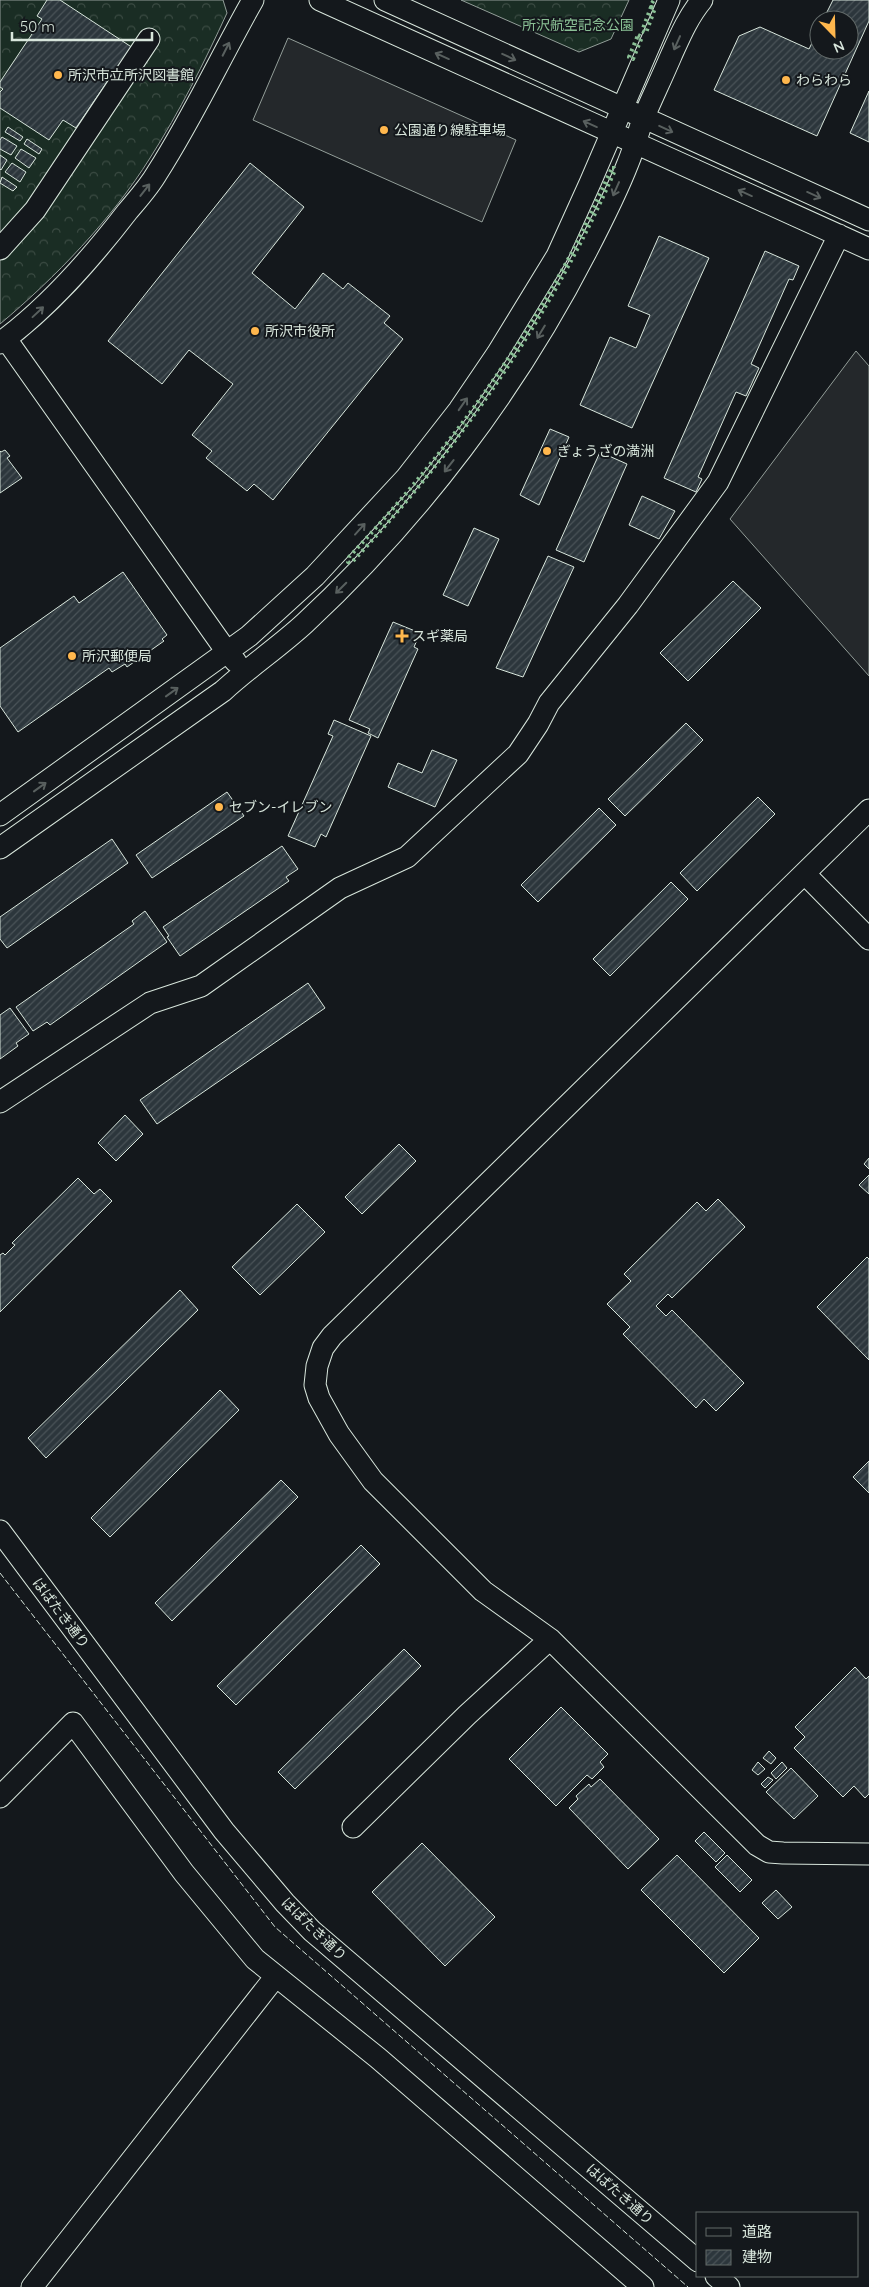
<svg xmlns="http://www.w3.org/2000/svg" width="869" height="2287" font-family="Quicksand,'Noto Sans JP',sans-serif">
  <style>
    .forest { fill: url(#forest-crowns); stroke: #939e99 }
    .parking { fill: #24282b; stroke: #939e99 }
    .building { fill: url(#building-hatch); stroke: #d8e6dc }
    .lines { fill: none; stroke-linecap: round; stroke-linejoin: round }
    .minor-casing { stroke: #d8e6dc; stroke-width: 23 }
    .minor { stroke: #14181c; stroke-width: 21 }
    .hedge { stroke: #8ac095; stroke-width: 4; stroke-dasharray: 2.5 4; stroke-linecap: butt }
    .fence { stroke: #d8e6dc; stroke-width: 1; stroke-dasharray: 6 2.5; stroke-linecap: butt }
    .oneway { stroke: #59605f }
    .poi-dot { fill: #ffb74d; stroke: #14181c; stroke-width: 2 }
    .labels { text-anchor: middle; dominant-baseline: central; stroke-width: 4; stroke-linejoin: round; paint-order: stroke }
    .park-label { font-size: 14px; fill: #8ac095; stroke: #14181c }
    .poi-label { font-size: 14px; fill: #d8e6dc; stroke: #14181c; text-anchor: start }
    .street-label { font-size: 14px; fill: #d8e6dc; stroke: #14181c }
  </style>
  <defs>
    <pattern id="forest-crowns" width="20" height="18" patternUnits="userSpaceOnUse" patternTransform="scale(1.25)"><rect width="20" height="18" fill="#1a2d24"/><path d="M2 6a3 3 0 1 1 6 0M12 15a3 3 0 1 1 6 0" fill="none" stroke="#3b4b43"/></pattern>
    <pattern id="building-hatch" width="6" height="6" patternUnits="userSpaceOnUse" patternTransform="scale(1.25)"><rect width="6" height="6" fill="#2c363c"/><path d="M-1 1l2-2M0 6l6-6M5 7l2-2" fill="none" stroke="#4a5358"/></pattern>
  </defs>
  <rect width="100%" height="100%" fill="#14181c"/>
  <!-- forest -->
  <path class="forest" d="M0,0h223l4,13c-23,50 -47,98 -77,145 -38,61 -95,120 -150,166z
    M461,0h168l-18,39 -32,13z"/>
  <!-- parking -->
  <path class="parking" d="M288,38l228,102 -34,82 -229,-102z
    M856,351l13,15v310l-139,-157z"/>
  <!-- building -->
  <path class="building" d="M47,0h13l73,48 -13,20 -3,-1 -41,61 -13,-8 -14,20 -49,-32v-16l3,-3 -3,-2v-5l42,-63 -5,-3z
    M833,0h36v21l-52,115 -103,-46 25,-54 21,-9 49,22 10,-20v21h30v-30h-26z
    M869,91v51l-19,-9z
    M8,127l15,10 -3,4 -15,-9z
    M2,137l15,9 -6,9 -11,-6v-9z
    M27,139l15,10 -3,5 -15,-10z
    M21,149l15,9 -7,10 -14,-10z
    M0,155l7,5 -6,10 -1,-1z
    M12,163l14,9 -6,10 -15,-10z
    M250,163l54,44 -52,66 43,36 28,-36 20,16 5,-6 42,33 -6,7 19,16 -130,161 -19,-16 -7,7 -41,-33 6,-7 -20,-16 41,-51 -44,-34 -27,34 -54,-43z
    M2,177l15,10 -4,4 -13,-8z
    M659,236l50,22 -77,170 -52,-23 30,-68 26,11 14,-33 -22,-9z
    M765,251l34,15 -6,14 -4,-1 -38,85 8,4 -13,28 -10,-4 -38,85 4,2 -6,13 -32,-14z
    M550,429l19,8 -30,68 -19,-10z
    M5,450l5,6 -3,2 15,20 -22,15v-42l1,1z
    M600,452l27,12 -43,98 -28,-12z
    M642,496l33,15 -16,28 -30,-14z
    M474,528l25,11 -31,67 -25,-11z
    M548,556l26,11 -51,110 -27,-9z
    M123,572l44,63 -5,4 2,2 -37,26 -2,-3 -13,8 -3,-4 -91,64 -18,-26v-58l74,-52 5,7z
    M733,581l28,27 -73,73 -28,-28z
    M393,622l27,11 -6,14 4,2 -40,89 -10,-5 2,-4 -21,-9z
    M334,720l37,16 -45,101 -5,-3 -6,13 -27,-11 45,-100 -5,-2z
    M686,723l17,17 -78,76 -17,-17z
    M432,750l25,10 -22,47 -47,-20 10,-24 24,10z
    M227,792l17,24 -92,62 -16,-23z
    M758,797l17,17 -78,77 -17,-18z
    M599,808l17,17 -78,77 -17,-17z
    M112,839l16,24 -121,85 -7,-9v-22z
    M282,846l16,23 -12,8 3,4 -109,75 -13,-19 2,-1 -6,-9z
    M671,882l17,17 -78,77 -17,-17z
    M145,911l22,31 -117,83 -3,-3 -14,9 -17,-24 118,-83 -2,-3z
    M308,983l17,25 -168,116 -17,-24z
    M10,1008l19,26 -13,9 2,3 -18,13v-44z
    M125,1115l18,19 -27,27 -18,-18z
    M399,1144l17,17 -54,53 -17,-17z
    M869,1158v11l-5,-5z
    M869,1175v19l-10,-9z
    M78,1178l16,16 6,-5 12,12 -112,111v-57l3,-2 2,2 10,-10 -3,-2z
    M718,1199l27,28 -73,71 -4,-4 -12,12 10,10 6,-6 72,73 -28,28 -12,-12 -8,9 -73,-74 7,-7 -23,-23 24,-23 -7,-7 73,-72 9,9z
    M297,1204l28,28 -65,63 -28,-28z
    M867,1257l2,2v101l-52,-53z
    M180,1290l18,20 -152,148 -18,-20z
    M220,1390l19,20 -129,127 -19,-19z
    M869,1461v32l-16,-16z
    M281,1480l17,17 -126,124 -17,-18z
    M361,1545l19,19 -144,141 -19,-19z
    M404,1649l17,17 -126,123 -17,-17z
    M855,1667l11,12 3,-3v118l-4,4 -11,-12 -11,11 -49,-49 11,-11 -10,-10z
    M561,1707l47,47 -8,8 4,5 -12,12 -5,-4 -31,31 -47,-47z
    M769,1751l7,7 -5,6 -8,-6z
    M758,1762l7,7 -7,6 -6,-5z
    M782,1762l5,6 -11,11 -5,-6z
    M791,1768l27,28 -24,23 -28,-27z
    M768,1777l5,3 -8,8 -4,-4z
    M600,1779l59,60 -31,30 -59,-61 9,-9 -2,-3 13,-12 2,3z
    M704,1832l21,21 -9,9 -21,-21z
    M422,1843l73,74 -50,49 -73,-74z
    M677,1855l82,83 -35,35 -83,-83z
    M727,1855l25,25 -12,12 -25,-25z
    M776,1890l16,17 -14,12 -16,-16z"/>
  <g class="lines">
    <defs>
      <path id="minor" d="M320,0l549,249
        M385,0l484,220
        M0,249l35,-39 114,-171
        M6,339l221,313 9,10
        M0,343c49,-36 90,-83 127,-131 10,-12 22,-25 30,-39 36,-56 63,-115 96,-173
        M869,810l-537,526 -9,12 -6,18 -2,19 4,13 20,36 34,47 110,110 67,48 207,206 12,7 14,1 86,1
        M0,815l249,-179 66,-60 91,-98 53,-68 38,-56 60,-98 33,-73 79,-183
        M0,848l223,-157c26,-24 56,-44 82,-68 114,-106 210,-233 281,-371 15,-29 30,-58 42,-89 6,-14 10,-30 15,-44 9,-21 19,-42 28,-63 9,-20 17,-39 31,-56
        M805,874l64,65
        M0,1102l150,-99 51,-17 139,-98 67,-31 111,-103 20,-30 11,-21 79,-98 90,-123 121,-247
        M0,1531l224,300 61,72 27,28 386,330
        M0,1797l73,-74 111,150 71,86 123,99 265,229
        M353,1827l114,-112 83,-76
        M716,2276l13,11
        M32,2287l244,-311"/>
    </defs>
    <!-- minor casing -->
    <use href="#minor" class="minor-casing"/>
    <!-- minor -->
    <use href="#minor" class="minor"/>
    <!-- hedge -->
    <path class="hedge" d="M652,3l2,-3
      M651,7l4,1 -9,25 -4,-2z
      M638,35l4,2 -9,22 -4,-2z
      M612,168h2l1,2c-63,145 -154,276 -262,391l-3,2 -2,-1 1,-5c85,-90 163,-193 222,-303 15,-28 27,-57 41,-86z"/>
    <!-- fence -->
    <path class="fence" d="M0,1573l275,354 413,360"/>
  </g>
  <!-- one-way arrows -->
  <defs><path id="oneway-shaft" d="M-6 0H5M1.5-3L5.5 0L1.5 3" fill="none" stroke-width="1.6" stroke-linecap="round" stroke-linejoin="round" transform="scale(1.25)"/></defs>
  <g class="oneway">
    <use href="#oneway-shaft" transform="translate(677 43) rotate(114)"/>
    <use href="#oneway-shaft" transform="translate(226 49) rotate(-63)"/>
    <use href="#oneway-shaft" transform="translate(442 56) rotate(-156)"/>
    <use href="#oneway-shaft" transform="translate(509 57) rotate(25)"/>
    <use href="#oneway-shaft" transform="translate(590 124) rotate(-156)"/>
    <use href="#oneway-shaft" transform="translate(666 129) rotate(25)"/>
    <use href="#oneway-shaft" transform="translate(616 189) rotate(114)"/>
    <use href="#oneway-shaft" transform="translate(145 190) rotate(-52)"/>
    <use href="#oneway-shaft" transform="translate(745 193) rotate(-156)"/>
    <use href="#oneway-shaft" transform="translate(814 195) rotate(24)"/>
    <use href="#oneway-shaft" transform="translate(38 312) rotate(-43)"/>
    <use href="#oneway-shaft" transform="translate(541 332) rotate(121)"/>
    <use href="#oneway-shaft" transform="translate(463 404) rotate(-55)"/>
    <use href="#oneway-shaft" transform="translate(449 466) rotate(128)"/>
    <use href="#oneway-shaft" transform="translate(360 529) rotate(-48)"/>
    <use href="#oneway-shaft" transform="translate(341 588) rotate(135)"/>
    <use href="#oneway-shaft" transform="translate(172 692) rotate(-36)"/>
    <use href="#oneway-shaft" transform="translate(40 787) rotate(-36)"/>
  </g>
  <!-- markers -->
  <g class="poi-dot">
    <circle cx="58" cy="75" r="5"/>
    <circle cx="786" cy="80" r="5"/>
    <circle cx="384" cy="130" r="5"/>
    <circle cx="255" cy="331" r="5"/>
    <circle cx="547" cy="451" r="5"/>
    <path d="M399.5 628.5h5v5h5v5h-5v5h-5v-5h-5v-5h5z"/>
    <circle cx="72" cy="656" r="5"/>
    <circle cx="219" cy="807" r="5"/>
  </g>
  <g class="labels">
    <!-- park labels -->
    <g class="park-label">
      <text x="578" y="25">所沢航空記念公園</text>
    </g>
    <!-- poi labels -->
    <g class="poi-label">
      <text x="68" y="75">所沢市立所沢図書館</text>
      <text x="796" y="80">わらわら</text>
      <text x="394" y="130">公園通り線駐車場</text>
      <text x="265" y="331">所沢市役所</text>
      <text x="557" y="451">ぎょうざの満洲</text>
      <text x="412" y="636">スギ薬局</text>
      <text x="82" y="656">所沢郵便局</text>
      <text x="229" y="807">セブン-イレブン</text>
    </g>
    <!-- street labels -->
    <g class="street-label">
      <text transform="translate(61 1613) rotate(53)">はばたき通り</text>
      <text transform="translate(314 1929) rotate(44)">はばたき通り</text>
      <text transform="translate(620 2194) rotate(41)">はばたき通り</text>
    </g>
  </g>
  <!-- legend -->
  <rect x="696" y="2212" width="162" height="65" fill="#14181c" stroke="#626a69"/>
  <rect x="706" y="2228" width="25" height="8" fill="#14181c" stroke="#626a69"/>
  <text x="742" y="2237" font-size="15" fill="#d8e6dc">道路</text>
  <rect x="706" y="2250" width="25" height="15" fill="url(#building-hatch)" stroke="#626a69"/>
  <text x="742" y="2262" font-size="15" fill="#d8e6dc">建物</text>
  <!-- north arrow -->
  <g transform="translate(834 35) rotate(157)"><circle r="24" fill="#14181c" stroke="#626a69"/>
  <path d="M0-4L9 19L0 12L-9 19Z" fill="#ffb74d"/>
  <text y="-8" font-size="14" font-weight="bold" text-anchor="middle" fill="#d8e6dc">N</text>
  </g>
  <!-- scale -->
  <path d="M12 32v8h140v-8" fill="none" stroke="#d8e6dc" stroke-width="2.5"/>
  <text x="20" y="32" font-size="15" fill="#d8e6dc" stroke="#14181c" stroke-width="4" paint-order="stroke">50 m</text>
</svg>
